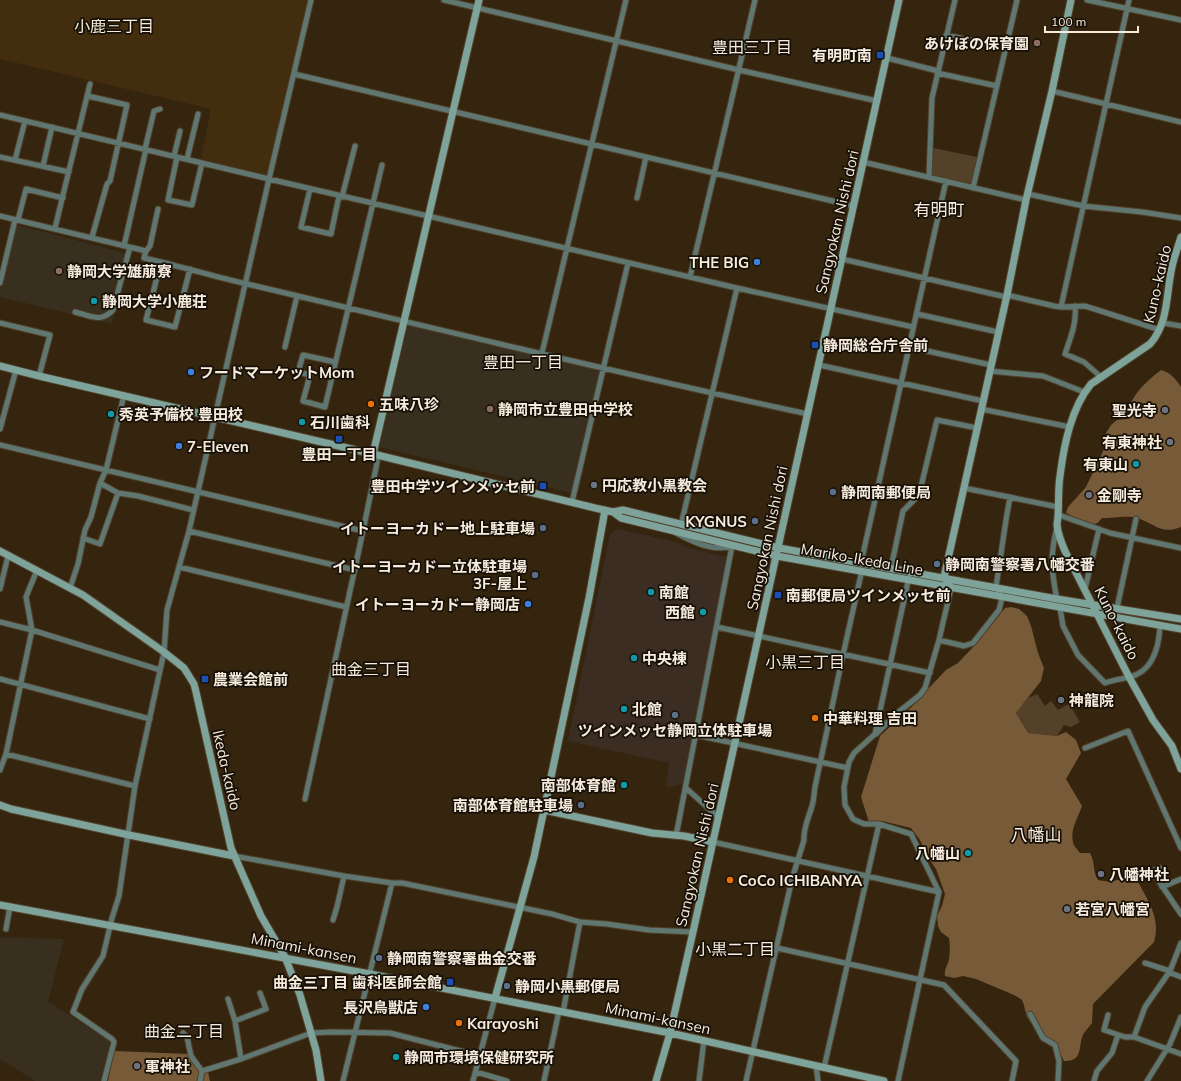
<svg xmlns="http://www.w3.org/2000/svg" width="1181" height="1081" font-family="Mulish,'Noto Sans JP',sans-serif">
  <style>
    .commercial { fill: #3b2d21 }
    .built { fill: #432d0f }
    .education { fill: #382f1e }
    .green { fill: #544129 }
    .forest { fill: #775b38 }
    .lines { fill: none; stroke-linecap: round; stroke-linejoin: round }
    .street-casing { stroke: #51412b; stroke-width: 7 }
    .secondary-casing { stroke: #51412b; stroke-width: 9 }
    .street { stroke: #607771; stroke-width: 5 }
    .secondary { stroke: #7ea39a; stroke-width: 7 }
    .education-dot { fill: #8d6e63; stroke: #171007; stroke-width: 1.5 }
    .transit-dot { fill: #1a4fb4; stroke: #171007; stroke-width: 1.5 }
    .shop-dot { fill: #3f7fe0; stroke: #171007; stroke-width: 1.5 }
    .culture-dot { fill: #0f9aa8; stroke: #171007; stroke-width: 1.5 }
    .food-dot { fill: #e8710a; stroke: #171007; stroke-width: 1.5 }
    .worship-dot { fill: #6b7280; stroke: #171007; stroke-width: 1.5 }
    .service-dot { fill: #5c6f8a; stroke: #171007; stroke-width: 1.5 }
    .labels { text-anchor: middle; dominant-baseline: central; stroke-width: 3.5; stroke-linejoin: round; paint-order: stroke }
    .poi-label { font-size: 15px; font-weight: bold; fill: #f7ebde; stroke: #171007; text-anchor: start }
    .street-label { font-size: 15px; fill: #f7ebde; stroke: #171007 }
    .neighbourhood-label { font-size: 16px; fill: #f7ebde; stroke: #171007 }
    .quarter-label { font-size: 17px; fill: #f7ebde; stroke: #171007 }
  </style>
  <rect width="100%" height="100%" fill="#36250e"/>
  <!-- commercial -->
  <path class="commercial" d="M618,529l58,13 10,5 37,9 5,-1 -45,229 -13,3 -4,-1 3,-23 -101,-22 42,-207z"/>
  <!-- built -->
  <path class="built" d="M0,0h311l-41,176 -69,-17 10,-50 -211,-50z"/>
  <!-- education -->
  <path class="education" d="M16,225l25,6 87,23 -16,70 -112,-27v-8z
    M408,324l192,46 -28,123 -193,-46z
    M0,937l64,2 -16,63 63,39 -11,40h-65l-35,-22z"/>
  <!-- green -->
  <path class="green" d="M933,148l44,9 -6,27 -40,-9z
    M1037,694l8,12 6,-5 7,9 11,-6 11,18 -9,5 -7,-2 -7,11 -29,-3 -12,-20 12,-15z"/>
  <!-- forest -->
  <path class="forest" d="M1161,370c10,3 15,9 20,17v140c-21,8 -25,-3 -44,-9 -8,-3 -25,0 -35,0 -2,2 -4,6 -8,6 -5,0 -23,-8 -28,-11l2,-6 18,-20 22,-46 -2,-3v-5l5,-8 6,-5 10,-1 5,-11 -2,-4c8,-15 18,-24 31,-34z
    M1011,607l8,2 8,7 4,10 7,27 6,15 -3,13 -25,32 12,20 29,3 9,-4 10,8 5,13 -15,26 16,27c-4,12 -12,23 -9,36 0,3 4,7 7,11h10c6,11 2,18 8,27l12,2 11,-3 16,1c11,21 24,38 17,62l-61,62 -1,19c-2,3 -6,7 -8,10 -7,11 1,29 -20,28l-5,-10 -13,-8 -6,-6 -13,-20 -4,-15 -2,-3 -7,-4 -38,-16 -13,-3 -9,2 -9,-2c-1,-7 3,-11 4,-17 1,-6 1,-15 0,-21l-8,-6 -3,-6 -1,-10 5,-10 3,-12 -9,-25 -9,-13 -7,-16 -9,-12 -29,-7 -13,1 -8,-25 19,-61 41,-38 7,-9 18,-19 12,-7 18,-19 29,-36z
    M114,1051l75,3 11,19 8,-1 2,9h-102z"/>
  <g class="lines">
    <defs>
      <path id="street" d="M444,0l295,70 138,31
        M1087,0l94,20
        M946,35l60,13
        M887,58l51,13
        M937,73l60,13
        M294,74l560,132
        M1052,91l129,31
        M88,96l39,9 -17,76 -3,3 -15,53
        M0,115l269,64 468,109 176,39
        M145,149l9,-38 6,-2
        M174,156l6,-25
        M0,157l69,15
        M177,157l-9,43 24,5 10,-42
        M187,159l11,-45
        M15,160l10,-39
        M863,162l163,38
        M43,166l9,-39
        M929,177l3,-79 23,-98
        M973,188l44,-188
        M310,189l-9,38 30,7 8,-38
        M1028,194l55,12 59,6 39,6
        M342,197l13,-51
        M637,198l9,-41
        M0,216l146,35 -2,7c35,8 69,18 103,26 187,44 373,90 561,130
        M18,220l8,-31 37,9
        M55,228l35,-144
        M124,246l22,-97
        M146,251l4,-5 8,-37
        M842,259l164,38
        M161,262l-15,58 29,7 15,-58
        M690,277l65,-277
        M0,283l15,-63
        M1007,295l47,11 7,1 24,-1 75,24
        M1075,306c2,17 -5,33 -10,48l19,8 17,15
        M1061,307l68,-307
        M75,312c16,4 26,11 38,-2l17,-63
        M917,314l81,18
        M0,323l50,12 -11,41
        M1163,323l18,3
        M285,347l12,-51
        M909,347l82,18
        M542,353l84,-353
        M335,362l-32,-7 -5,17 12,3 -7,26 22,6 57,-242
        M819,365l164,36
        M990,371l53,5 41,16
        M124,395l-18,75 -6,13 18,10 20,3 55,14
        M981,409l89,18
        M0,429l16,-59
        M0,445l363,86
        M964,488l94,19
        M572,502l56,-239
        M1059,515l51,18 71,15
        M681,525l56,-237
        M1057,527c-7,28 -6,43 0,72
        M189,531l166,39
        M676,533c17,9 37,19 56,13l-56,290
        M83,538l17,6 18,-51
        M861,563l85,-382
        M179,567l167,40
        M891,568l12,-57 16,-16 18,-75 40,8
        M70,588l8,-24 7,-34 6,-13 9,-34
        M0,589l8,-33
        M1085,589l14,-60
        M1060,608l3,18 15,29 27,28c8,-3 17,-4 25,-6 23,-6 29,-30 30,-51
        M1117,608l19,-89
        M0,622l32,8 128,40
        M717,627l213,46
        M939,640l25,6 9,-3 26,-33 3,-12 -6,-11 10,-67 4,-23
        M0,679l150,40
        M876,734l20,-20 24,-19 5,-7 14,-48 12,-52
        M696,735l152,33
        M1085,748l43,-17 53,117
        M6,754l129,32
        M0,770l6,-16 26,-124 -6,-33 11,-27
        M686,788l33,30
        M305,799l58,-268 14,-68v-8
        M879,824l32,10 28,58
        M713,842l226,50 -41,189
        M234,856l110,20 48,7h10l150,31 28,8 27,2 42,6 44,2
        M1160,868l-8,3 29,43
        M1162,887l19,-8
        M333,920l4,-13 7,-31
        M6,929l4,-22
        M777,948l167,37 72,76 -4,20
        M1145,963l25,8
        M1168,972l13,5
        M228,999l7,22 6,38 70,-26 22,-1 57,1 90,23
        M563,1012l17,-90
        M1030,1014l13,24 12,7 4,16 -1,20
        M1108,1015l-4,15 21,7h9l47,17
        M235,1021l31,-12 -6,-16
        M183,1033l4,4 4,19 11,15 -2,10
        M1134,1037l11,-30 25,-36 11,-28
        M816,1066l2,15
        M824,1068l55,-244h-15l-11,-5 -8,-14 -1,-18 5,-25 5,-9 21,-19 34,-157
        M202,1071l39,-12
        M476,1072l31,9
        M104,1081l10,-39 -2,-3 -39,-27 9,-23 21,-33 9,-38 7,-22 16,-110 29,-134 3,-42 22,-79 80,-352 42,-179
        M343,1081l49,-198
        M473,1081l22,-83
        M544,1081l15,-70
        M699,1081l5,-41
        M746,1081l46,-202 12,-39c-1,-12 5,-23 8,-34 2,-6 2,-13 3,-19l28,-132 19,-85
        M1094,1081l3,-10 15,-18 6,-18
        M1147,1081l23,-37 11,-27"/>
      <path id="secondary" d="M1181,237c-3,10 -7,20 -9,30 -6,26 -3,56 -22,77l-59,40c-20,24 -27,61 -31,92 -2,13 -1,26 -2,40 0,3 -1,6 -1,9 1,9 4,17 8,26l64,126 24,43 19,26 9,23
        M0,366l39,10 334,78 222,54 18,4 10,-2 156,38 278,51 124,20
        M373,454l106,-454
        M613,512l8,6 156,38 404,73
        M0,551l83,44 81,57 20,16 10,16 2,8 35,156 30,68 24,41 15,38 16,55 5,31
        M951,588l-7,-11 63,-282 19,-95 26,-109 19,-91
        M0,805l11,4 118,26 105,21
        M544,810l108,23 32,3 29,6
        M0,905l370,69 300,59 214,48
        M495,998l39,-141 55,-259 16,-88
        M656,1081l14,-48 23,-101 206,-932"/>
    </defs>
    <!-- street casing -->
    <use href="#street" class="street-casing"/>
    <!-- secondary casing -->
    <use href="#secondary" class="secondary-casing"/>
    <!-- street -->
    <use href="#street" class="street"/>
    <!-- secondary -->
    <use href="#secondary" class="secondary"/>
  </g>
  <!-- markers -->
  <g class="education-dot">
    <circle cx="1037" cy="43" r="4"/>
    <circle cx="59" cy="271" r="4"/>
    <circle cx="490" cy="409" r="4"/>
  </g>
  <g class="transit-dot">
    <rect x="876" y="51" width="8" height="8" rx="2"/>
    <rect x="811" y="341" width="8" height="8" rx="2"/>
    <rect x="335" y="435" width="8" height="8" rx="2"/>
    <rect x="539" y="482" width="8" height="8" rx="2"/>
    <rect x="774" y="591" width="8" height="8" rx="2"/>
    <rect x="201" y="675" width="8" height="8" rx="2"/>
    <rect x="446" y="978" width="8" height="8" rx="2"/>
  </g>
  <g class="shop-dot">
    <circle cx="757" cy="262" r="4"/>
    <circle cx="191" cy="372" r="4"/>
    <circle cx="179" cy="446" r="4"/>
    <circle cx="528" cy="604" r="4"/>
    <circle cx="426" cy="1007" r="4"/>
  </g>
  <g class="culture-dot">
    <circle cx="94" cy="301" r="4"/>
    <circle cx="111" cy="414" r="4"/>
    <circle cx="302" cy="422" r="4"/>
    <circle cx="1136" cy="464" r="4"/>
    <circle cx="651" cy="592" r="4"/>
    <circle cx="703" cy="612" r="4"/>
    <circle cx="634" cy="658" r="4"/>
    <circle cx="624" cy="709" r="4"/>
    <circle cx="624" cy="785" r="4"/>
    <circle cx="968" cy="853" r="4"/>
    <circle cx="396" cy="1057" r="4"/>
  </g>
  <g class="food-dot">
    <circle cx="371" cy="404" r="4"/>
    <circle cx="815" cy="718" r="4"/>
    <circle cx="730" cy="880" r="4"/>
    <circle cx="459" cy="1023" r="4"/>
  </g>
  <g class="worship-dot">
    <circle cx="1165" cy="410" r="4"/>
    <circle cx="1170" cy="442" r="4"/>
    <circle cx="594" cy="485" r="4"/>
    <circle cx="1089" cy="495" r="4"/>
    <circle cx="1061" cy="700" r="4"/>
    <circle cx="1101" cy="874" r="4"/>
    <circle cx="1067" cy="909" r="4"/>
    <circle cx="137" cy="1066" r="4"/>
  </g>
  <g class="service-dot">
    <circle cx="833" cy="492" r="4"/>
    <circle cx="755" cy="521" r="4"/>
    <circle cx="543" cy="528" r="4"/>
    <circle cx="937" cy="564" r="4"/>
    <circle cx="535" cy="575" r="4"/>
    <circle cx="675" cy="715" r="4"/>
    <circle cx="581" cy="805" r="4"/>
    <circle cx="379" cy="958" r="4"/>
    <circle cx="507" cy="986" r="4"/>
  </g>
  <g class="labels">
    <!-- poi labels -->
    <g class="poi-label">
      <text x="1029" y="43" text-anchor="end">あけぼの保育園</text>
      <text x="872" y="55" text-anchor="end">有明町南</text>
      <text x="749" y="262" text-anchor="end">THE BIG</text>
      <text x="67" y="271">静岡大学雄萠寮</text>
      <text x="102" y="301">静岡大学小鹿荘</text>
      <text x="823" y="345">静岡総合庁舎前</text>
      <text x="199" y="372">フードマーケットMom</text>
      <text x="379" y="404">五味八珍</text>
      <text x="498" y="409">静岡市立豊田中学校</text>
      <text x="1157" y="410" text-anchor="end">聖光寺</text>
      <text x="119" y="414">秀英予備校 豊田校</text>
      <text x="310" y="422">石川歯科</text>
      <text x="1162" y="442" text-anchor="end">有東神社</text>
      <text x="187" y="446">7-Eleven</text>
      <text x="339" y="454" text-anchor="middle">豊田一丁目</text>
      <text x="1128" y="464" text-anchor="end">有東山</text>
      <text x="602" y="485">円応教小黒教会</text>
      <text x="535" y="486" text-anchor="end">豊田中学ツインメッセ前</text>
      <text x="841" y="492">静岡南郵便局</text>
      <text x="1097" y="495">金剛寺</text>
      <text x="747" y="521" text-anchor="end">KYGNUS</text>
      <text x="535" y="528" text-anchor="end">イトーヨーカドー地上駐車場</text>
      <text x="945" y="564">静岡南警察署八幡交番</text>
      <text x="527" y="566" text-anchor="end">イトーヨーカドー立体駐車場<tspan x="527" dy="17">3F-屋上</tspan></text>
      <text x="659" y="592">南館</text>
      <text x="786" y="595">南郵便局ツインメッセ前</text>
      <text x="520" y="604" text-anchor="end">イトーヨーカドー静岡店</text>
      <text x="695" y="612" text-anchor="end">西館</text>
      <text x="642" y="658">中央棟</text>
      <text x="213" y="679">農業会館前</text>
      <text x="1069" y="700">神龍院</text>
      <text x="632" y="709">北館</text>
      <text x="823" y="718">中華料理 吉田</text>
      <text x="675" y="730" text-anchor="middle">ツインメッセ静岡立体駐車場</text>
      <text x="616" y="785" text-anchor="end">南部体育館</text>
      <text x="573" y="805" text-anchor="end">南部体育館駐車場</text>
      <text x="960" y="853" text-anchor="end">八幡山</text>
      <text x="1109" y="874">八幡神社</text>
      <text x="738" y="880">CoCo ICHIBANYA</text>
      <text x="1075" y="909">若宮八幡宮</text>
      <text x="387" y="958">静岡南警察署曲金交番</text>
      <text x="442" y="982" text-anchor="end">曲金三丁目 歯科医師会館</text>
      <text x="515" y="986">静岡小黒郵便局</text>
      <text x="418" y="1007" text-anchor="end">長沢鳥獣店</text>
      <text x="467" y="1023">Karayoshi</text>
      <text x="404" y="1057">静岡市環境保健研究所</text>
      <text x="145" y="1066">軍神社</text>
    </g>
    <!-- street labels -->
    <g class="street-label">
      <text transform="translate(837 222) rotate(-77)">Sangyokan Nishi dori</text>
      <text transform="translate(1157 284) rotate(-77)">Kuno-kaido</text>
      <text transform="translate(767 538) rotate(-78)">Sangyokan Nishi dori</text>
      <text transform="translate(862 559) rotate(10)">Mariko-Ikeda Line</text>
      <text transform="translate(1117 623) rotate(63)">Kuno-kaido</text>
      <text transform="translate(227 770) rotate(77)">Ikeda-kaido</text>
      <text transform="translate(697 855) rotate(-77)">Sangyokan Nishi dori</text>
      <text transform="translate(304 948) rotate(11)">Minami-kansen</text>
      <text transform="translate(658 1018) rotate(12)">Minami-kansen</text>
    </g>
    <!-- neighbourhood labels -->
    <g class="neighbourhood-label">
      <text x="114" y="26">小鹿三丁目</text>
      <text x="752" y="47">豊田三丁目</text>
      <text x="523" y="362">豊田一丁目</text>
      <text x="805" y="662">小黒三丁目</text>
      <text x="371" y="669">曲金三丁目</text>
      <text x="735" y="949">小黒二丁目</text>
      <text x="184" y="1031">曲金二丁目</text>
    </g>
    <!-- quarter labels -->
    <g class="quarter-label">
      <text x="939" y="209">有明町</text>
      <text x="1036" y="834">八幡山</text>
    </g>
  </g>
  <!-- scale -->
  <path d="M1045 26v6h93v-6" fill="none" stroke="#f7ebde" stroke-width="2"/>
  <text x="1051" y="26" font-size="12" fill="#f7ebde" stroke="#171007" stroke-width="3" paint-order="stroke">100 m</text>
</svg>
